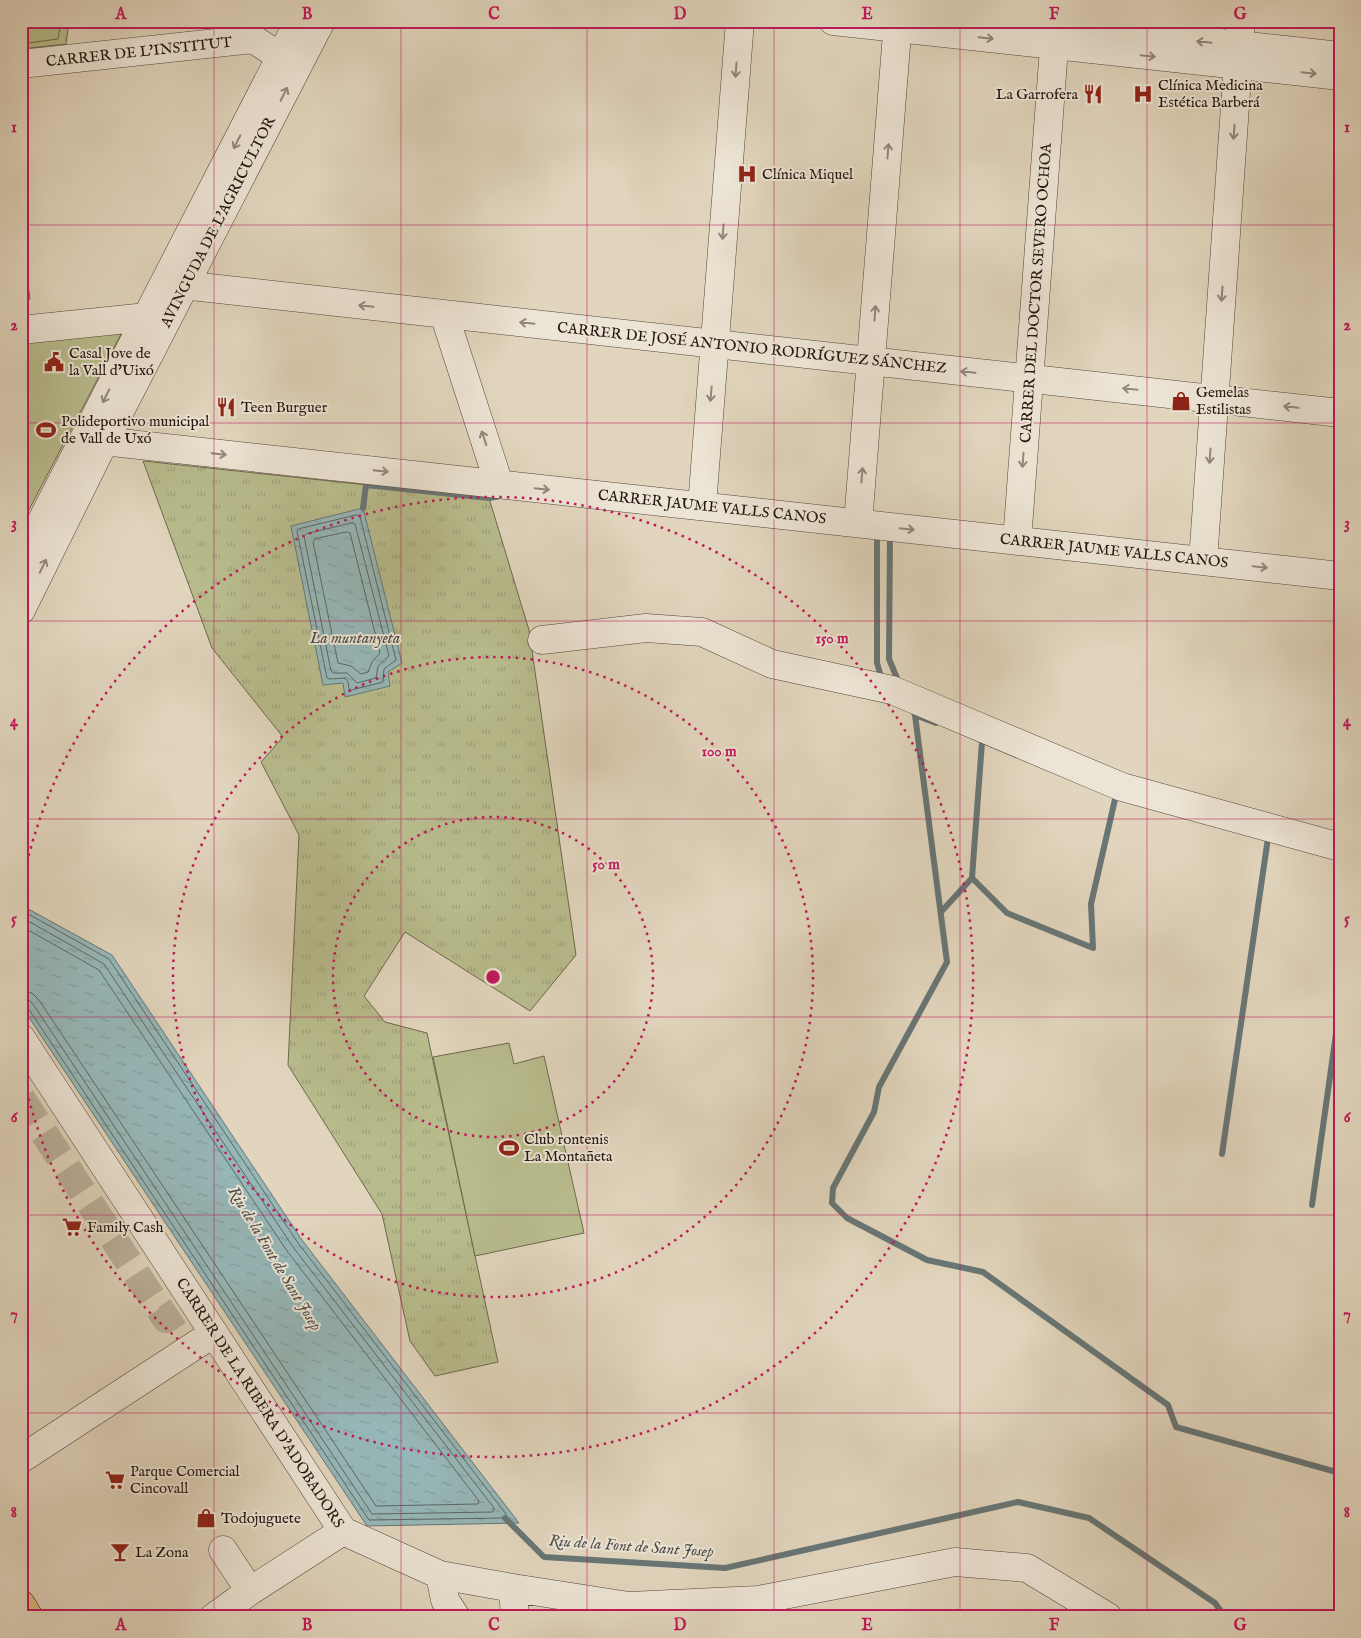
<svg xmlns="http://www.w3.org/2000/svg" width="1361" height="1638" font-family="'IM FELL English',serif">
  <style>
    .grass { fill: url(#grass-tufts); stroke: #6d684e }
    .park { fill: url(#park-crowns); stroke: #6d684e }
    .garden { fill: #b8bc8d; stroke: #6d684e }
    .water { fill: url(#water-ripples); stroke: #687675 }
    .lines { fill: none; stroke-linecap: round; stroke-linejoin: round }
    .shore { stroke: #5c6664; stroke-width: 1 }
    .stream { stroke: #687675; stroke-width: 6 }
    .minor-tunnel { stroke: #bbaf9a; stroke-width: 28; stroke-dasharray: 28 14; stroke-linecap: butt }
    .minor-casing { stroke: #52453b; stroke-width: 29 }
    .major-casing { stroke: #221510; stroke-width: 29 }
    .minor { stroke: #ece4d4; stroke-width: 28 }
    .major { stroke: #e0ba7e; stroke-width: 28 }
    .oneway { stroke: #91877c }
    .grid { fill: none; stroke: #c2185b; stroke-width: 1; stroke-opacity: 0.55 }
    .ring { fill: none; stroke: #c2185b; stroke-width: 2.5; stroke-dasharray: 2.5 5 }
    .labels { text-anchor: middle; dominant-baseline: central; stroke-width: 4; stroke-linejoin: round; paint-order: stroke }
    .street-label { font-size: 15px; fill: #221510; stroke: #ece4d4 }
    .poi-label { font-size: 15px; fill: #221510; stroke: #ece4d4; text-anchor: start }
    .water-label { font-size: 16px; font-style: italic; fill: #4b4e4b; stroke: #ece4d4 }
    .centre { fill: #c2185b; stroke: #ece4d4; stroke-width: 2.5 }
    .ring-label { font-size: 15px; text-anchor: middle; font-weight: bold; fill: #c2185b; stroke: #ece4d4; stroke-width: 4; stroke-linejoin: round; paint-order: stroke }
    .neatline { fill: none; stroke: #c2185b; stroke-width: 2 }
    .grid-label { font-size: 16px; text-anchor: middle; font-weight: bold; fill: #c2185b }
  </style>
  <defs>
    <pattern id="grass-tufts" width="24" height="20" patternUnits="userSpaceOnUse" patternTransform="scale(1.25)"><rect width="24" height="20" fill="#b8bc8d"/><path d="M3 7l-1-3M5 7V3M7 7l1-3M15 17l-1-3M17 17v-4M19 17l1-3" fill="none" stroke="#9ea179"/></pattern>
    <pattern id="park-crowns" width="20" height="18" patternUnits="userSpaceOnUse" patternTransform="scale(1.25)"><rect width="20" height="18" fill="#b8bc8d"/><path d="M2 6a3 3 0 1 1 6 0M12 15a3 3 0 1 1 6 0" fill="none" stroke="#9ea179"/></pattern>
    <pattern id="water-ripples" width="26" height="14" patternUnits="userSpaceOnUse" patternTransform="scale(1.25)"><rect width="26" height="14" fill="#96b7b8"/><path d="M2 4q2-2 4 0t4 0M15 11q2-2 4 0t4 0" fill="none" stroke="#819c9d"/></pattern>
  </defs>
  <rect width="100%" height="100%" fill="#e1d5bd"/>
  <filter id="stains"><feTurbulence type="fractalNoise" baseFrequency=".004" numOctaves="4"/><feColorMatrix values="0 0 0 0 .2 0 0 0 0 .09 0 0 0 0 .02 0 0 0 .5 -.17"/></filter>
  <radialGradient id="worn" r=".72"><stop offset=".6" stop-color="#630" stop-opacity="0"/><stop offset="1" stop-color="#630" stop-opacity=".3"/></radialGradient>
  <!-- grass -->
  <path class="grass" d="M143,461l346,37 40,132 47,325 -46,56 -125,-79 -41,64 21,26 42,11 71,329 -63,14 -25,-35 -28,-127 -94,-149 11,-230 -38,-73 22,-25 -71,-89z"/>
  <!-- park -->
  <path class="park" d="M21,21h48l-3,23 -45,5z"/>
  <!-- garden -->
  <path class="garden" d="M21,21h40l-3,18 -37,5z
    M21,229l9,70 -9,1z
    M128,321l-107,204v-191z
    M509,1043l5,21 30,-8 40,177 -109,23 -42,-199z"/>
  <!-- water -->
  <path class="water" d="M363,508l39,155 -14,9 2,14 -45,11 -2,-14 -20,2 -32,-159z
    M21,905l91,50 190,285 217,283 -152,3 -343,-516 -3,-1z"/>
  <g class="lines">
    <!-- shore -->
    <path class="shore" d="M357,515l3,2 36,143 -12,9 -1,13 -32,8 -2,-1 -1,-7 -3,-4 -16,1 -2,-1 -30,-147 2,-2z
      M352,523l3,1 34,132 -11,10 -2,12 -19,5 -10,-10h-13l-3,-2 -27,-135 2,-2z
      M347,532l3,1 30,120 -8,9 -4,10 -7,2 -10,-8 -13,-3 -25,-121 2,-3z
      M21,910l88,49 189,284 208,271v4l-137,2 -341,-512 -7,-3
      M21,917l83,47 189,283 201,261 -1,4 -121,2 -339,-510 -5,-5 -7,-1
      M21,926l78,44 188,281 192,250 -1,3 -102,2 -337,-506 -7,-7 -11,-2"/>
    <!-- stream -->
    <path class="stream" d="M363,508l3,-23 123,13 12,-2
      M877,534v129l5,17
      M890,537l-1,122 10,24
      M914,713l1,2 21,8
      M915,715l32,247 -68,125 -5,25 -41,76 -1,15 15,15 80,42 56,12 185,133 8,22 164,46
      M972,878l35,35 86,35 -2,-44 25,-109
      M941,912l31,-34 10,-136
      M1222,1154l46,-316
      M1312,1205l28,-200
      M505,1518l39,39 181,11 293,-66 71,16 126,85 10,14"/>
    <!-- minor-tunnel -->
    <path class="minor-tunnel" d="M21,1098l145,221 12,-8"/>
    <defs>
      <path id="minor" d="M833,21l507,55
        M1018,21l322,35
        M21,64l232,-25 28,18
        M164,283l1176,130
        M444,314l55,170
        M21,330l126,-13
        M84,439l1256,137
        M702,506l38,-485
        M858,523l40,-502
        M1017,541l39,-520
        M21,561l278,-540
        M1203,561l38,-540
        M21,610l83,-168 217,-421
        M542,640l104,-12 56,4 70,32 120,26 230,97 218,60
        M21,1038l322,493 97,44 73,13 116,18 129,-6 197,-38 72,6 81,49
        M21,1459l193,-126
        M223,1550l27,41
        M440,1575l5,25 11,17
        M513,1588l2,29
        M214,1617l36,-26 93,-60"/>
      <path id="major" d="M21,1604l8,13"/>
    </defs>
    <!-- minor casing -->
    <use href="#minor" class="minor-casing"/>
    <!-- major casing -->
    <use href="#major" class="major-casing"/>
    <!-- minor -->
    <use href="#minor" class="minor"/>
    <!-- major -->
    <use href="#major" class="major"/>
  </g>
  <!-- one-way arrows -->
  <defs><path id="oneway-shaft" d="M-6 0H5M1.5-3L5.5 0L1.5 3" fill="none" stroke-width="1.6" stroke-linecap="round" stroke-linejoin="round" transform="scale(1.25)"/></defs>
  <g class="oneway">
    <use href="#oneway-shaft" transform="translate(986 38) rotate(6)"/>
    <use href="#oneway-shaft" transform="translate(1204 42) rotate(-174)"/>
    <use href="#oneway-shaft" transform="translate(1148 56) rotate(6)"/>
    <use href="#oneway-shaft" transform="translate(736 70) rotate(94)"/>
    <use href="#oneway-shaft" transform="translate(1309 73) rotate(6)"/>
    <use href="#oneway-shaft" transform="translate(284 94) rotate(-63)"/>
    <use href="#oneway-shaft" transform="translate(1234 132) rotate(94)"/>
    <use href="#oneway-shaft" transform="translate(237 142) rotate(117)"/>
    <use href="#oneway-shaft" transform="translate(888 151) rotate(-86)"/>
    <use href="#oneway-shaft" transform="translate(723 232) rotate(94)"/>
    <use href="#oneway-shaft" transform="translate(1222 294) rotate(94)"/>
    <use href="#oneway-shaft" transform="translate(366 306) rotate(-174)"/>
    <use href="#oneway-shaft" transform="translate(875 313) rotate(-86)"/>
    <use href="#oneway-shaft" transform="translate(527 323) rotate(-174)"/>
    <use href="#oneway-shaft" transform="translate(968 372) rotate(-174)"/>
    <use href="#oneway-shaft" transform="translate(1130 389) rotate(-174)"/>
    <use href="#oneway-shaft" transform="translate(711 394) rotate(95)"/>
    <use href="#oneway-shaft" transform="translate(106 396) rotate(117)"/>
    <use href="#oneway-shaft" transform="translate(1291 407) rotate(-174)"/>
    <use href="#oneway-shaft" transform="translate(484 438) rotate(-108)"/>
    <use href="#oneway-shaft" transform="translate(219 454) rotate(6)"/>
    <use href="#oneway-shaft" transform="translate(1210 456) rotate(94)"/>
    <use href="#oneway-shaft" transform="translate(1023 460) rotate(94)"/>
    <use href="#oneway-shaft" transform="translate(381 471) rotate(6)"/>
    <use href="#oneway-shaft" transform="translate(862 475) rotate(-85)"/>
    <use href="#oneway-shaft" transform="translate(542 489) rotate(6)"/>
    <use href="#oneway-shaft" transform="translate(907 529) rotate(6)"/>
    <use href="#oneway-shaft" transform="translate(43 566) rotate(-64)"/>
    <use href="#oneway-shaft" transform="translate(1260 567) rotate(6)"/>
  </g>
  <!-- grid -->
  <path class="grid" d="M214,21v1596M401,21v1596M587,21v1596M774,21v1596M960,21v1596M1147,21v1596M21,225h1319M21,423h1319M21,621h1319M21,819h1319M21,1017h1319M21,1215h1319M21,1413h1319"/>
  <!-- distance rings -->
  <g class="ring">
    <circle cx="493" cy="977" r="160"/>
    <circle cx="493" cy="977" r="320"/>
    <path d="M22 885A480 480 0 1 1 22 1069"/>
  </g>
  <!-- icons -->
  <defs>
    <symbol id="restaurant-bare" viewBox="-9 -9 18 18"><path d="M-5-6h1v4h1v-4h1v4h1v-4h1v5L-1.5 .5V6h-2V.5L-5-1ZM5-6V6H3V1.5H1.5Q1.5-4 5-6Z" fill="#8f2418" stroke="#ece4d4" stroke-width="2.5" paint-order="stroke"/></symbol>
    <symbol id="hospital-bare" viewBox="-9 -9 18 18"><path d="M-5-5h3v3.5h4V-5h3V5h-3V1.5h-4V5h-3Z" fill="#8f2418" stroke="#ece4d4" stroke-width="2.5" paint-order="stroke"/></symbol>
    <symbol id="civic-bare" viewBox="-9 -9 18 18"><path d="M-.6-6.5H3V-4.5H.6V-3L4-1V1h2V6H-6V1h2V-1L-.6-3ZM-1.2 2.5V6h2.4V2.5Z" fill="#8f2418" stroke="#ece4d4" stroke-width="2.5" paint-order="stroke"/></symbol>
    <symbol id="shop-bare" viewBox="-9 -9 18 18"><path d="M-5-2.5h2.3a2.7 3.5 0 0 1 5.4 0H5L5.5 6h-11ZM-1.5-2.5h3a1.5 2.3 0 0 0-3 0Z" fill="#8f2418" stroke="#ece4d4" stroke-width="2.5" paint-order="stroke"/></symbol>
    <symbol id="stadium-bare" viewBox="-9 -9 18 18"><path d="M0-5a6.5 5 0 1 0 0 10a6.5 5 0 1 0 0-10ZM-3.5-1.8h7v3.6h-7Z" fill="#8f2418" stroke="#ece4d4" stroke-width="2.5" paint-order="stroke"/></symbol>
    <symbol id="supermarket-bare" viewBox="-9 -9 18 18"><path d="M-6-5.5h2.5l.6 2H6L4.5 2H-2.5L-4.4-4H-6ZM-1.5 3.2a1.3 1.3 0 1 0 .1 0ZM3 3.2a1.3 1.3 0 1 0 .1 0Z" fill="#8f2418" stroke="#ece4d4" stroke-width="2.5" paint-order="stroke"/></symbol>
    <symbol id="bar-bare" viewBox="-9 -9 18 18"><path d="M-6-5H6L.8 .8V4.5H3.5V6h-7V4.5H-.8V.8Z" fill="#8f2418" stroke="#ece4d4" stroke-width="2.5" paint-order="stroke"/></symbol>
  </defs>
  <g fill-rule="evenodd">
    <use href="#restaurant-bare" x="1079" y="80" width="28" height="28"/>
    <use href="#hospital-bare" x="1129" y="80" width="28" height="28"/>
    <use href="#hospital-bare" x="733" y="160" width="28" height="28"/>
    <use href="#civic-bare" x="40" y="348" width="28" height="28"/>
    <use href="#shop-bare" x="1167" y="387" width="28" height="28"/>
    <use href="#restaurant-bare" x="212" y="393" width="28" height="28"/>
    <use href="#stadium-bare" x="32" y="416" width="28" height="28"/>
    <use href="#stadium-bare" x="495" y="1134" width="28" height="28"/>
    <use href="#supermarket-bare" x="58" y="1213" width="28" height="28"/>
    <use href="#supermarket-bare" x="101" y="1466" width="28" height="28"/>
    <use href="#shop-bare" x="192" y="1504" width="28" height="28"/>
    <use href="#bar-bare" x="106" y="1538" width="28" height="28"/>
  </g>
  <g class="labels">
    <!-- street labels -->
    <g class="street-label">
      <text transform="translate(139 52) rotate(-6)">CARRER DE L'INSTITUT</text>
      <text transform="translate(218 222) rotate(-63)">AVINGUDA DE L'AGRICULTOR</text>
      <text transform="translate(1036 293) rotate(-86)">CARRER DEL DOCTOR SEVERO OCHOA</text>
      <text transform="translate(752 348) rotate(6)">CARRER DE JOSÉ ANTONIO RODRÍGUEZ SÁNCHEZ</text>
      <text transform="translate(712 507) rotate(6)">CARRER JAUME VALLS CANOS</text>
      <text transform="translate(1114 551) rotate(6)">CARRER JAUME VALLS CANOS</text>
      <text transform="translate(260 1403) rotate(57)">CARRER DE LA RIBERA D'ADOBADORS</text>
    </g>
    <!-- poi labels -->
    <g class="poi-label">
      <text x="1158" y="85">Clínica Medicina<tspan x="1158" dy="17">Estética Barberá</tspan></text>
      <text x="1078" y="94" text-anchor="end">La Garrofera</text>
      <text x="762" y="174">Clínica Miquel</text>
      <text x="69" y="353">Casal Jove de<tspan x="69" dy="17">la Vall d’Uixó</tspan></text>
      <text x="1196" y="392">Gemelas<tspan x="1196" dy="17">Estilistas</tspan></text>
      <text x="241" y="407">Teen Burguer</text>
      <text x="61" y="421">Polideportivo municipal<tspan x="61" dy="17">de Vall de Uxó</tspan></text>
      <text x="524" y="1139">Club rontenis<tspan x="524" dy="17">La Montañeta</tspan></text>
      <text x="87" y="1227">Family Cash</text>
      <text x="130" y="1471">Parque Comercial<tspan x="130" dy="17">Cincovall</tspan></text>
      <text x="221" y="1518">Todojuguete</text>
      <text x="135" y="1552">La Zona</text>
    </g>
    <!-- water labels -->
    <g class="water-label">
      <text x="355" y="639">La muntanyeta</text>
      <text transform="translate(274 1259) rotate(59)">Riu de la Font de Sant Josep</text>
      <text transform="translate(631 1547) rotate(4)">Riu de la Font de Sant Josep</text>
    </g>
  </g>
  <circle cx="493" cy="977" r="8" class="centre"/>
  <g class="ring-label">
    <text x="832" y="643">150 m</text>
    <text x="719" y="756">100 m</text>
    <text x="606" y="869">50 m</text>
  </g>
  <!-- margin -->
  <rect width="1361" height="1638" fill="none" stroke="#e1d5bd" stroke-width="55"/>
  <rect x="28" y="28" width="1306" height="1582" class="neatline"/>
  <g class="grid-label">
    <text x="121" y="19">A</text>
    <text x="307" y="19">B</text>
    <text x="494" y="19">C</text>
    <text x="680" y="19">D</text>
    <text x="867" y="19">E</text>
    <text x="1054" y="19">F</text>
    <text x="1240" y="19">G</text>
    <text x="14" y="132">1</text>
    <text x="1347" y="132">1</text>
    <text x="14" y="330">2</text>
    <text x="1347" y="330">2</text>
    <text x="14" y="528">3</text>
    <text x="1347" y="528">3</text>
    <text x="14" y="726">4</text>
    <text x="1347" y="726">4</text>
    <text x="14" y="924">5</text>
    <text x="1347" y="924">5</text>
    <text x="14" y="1122">6</text>
    <text x="1347" y="1122">6</text>
    <text x="14" y="1319">7</text>
    <text x="1347" y="1319">7</text>
    <text x="14" y="1517">8</text>
    <text x="1347" y="1517">8</text>
    <text x="121" y="1630">A</text>
    <text x="307" y="1630">B</text>
    <text x="494" y="1630">C</text>
    <text x="680" y="1630">D</text>
    <text x="867" y="1630">E</text>
    <text x="1054" y="1630">F</text>
    <text x="1240" y="1630">G</text>
  </g>
  <rect width="100%" height="100%" filter="url(#stains)"/>
  <rect width="100%" height="100%" fill="url(#worn)"/>
</svg>
